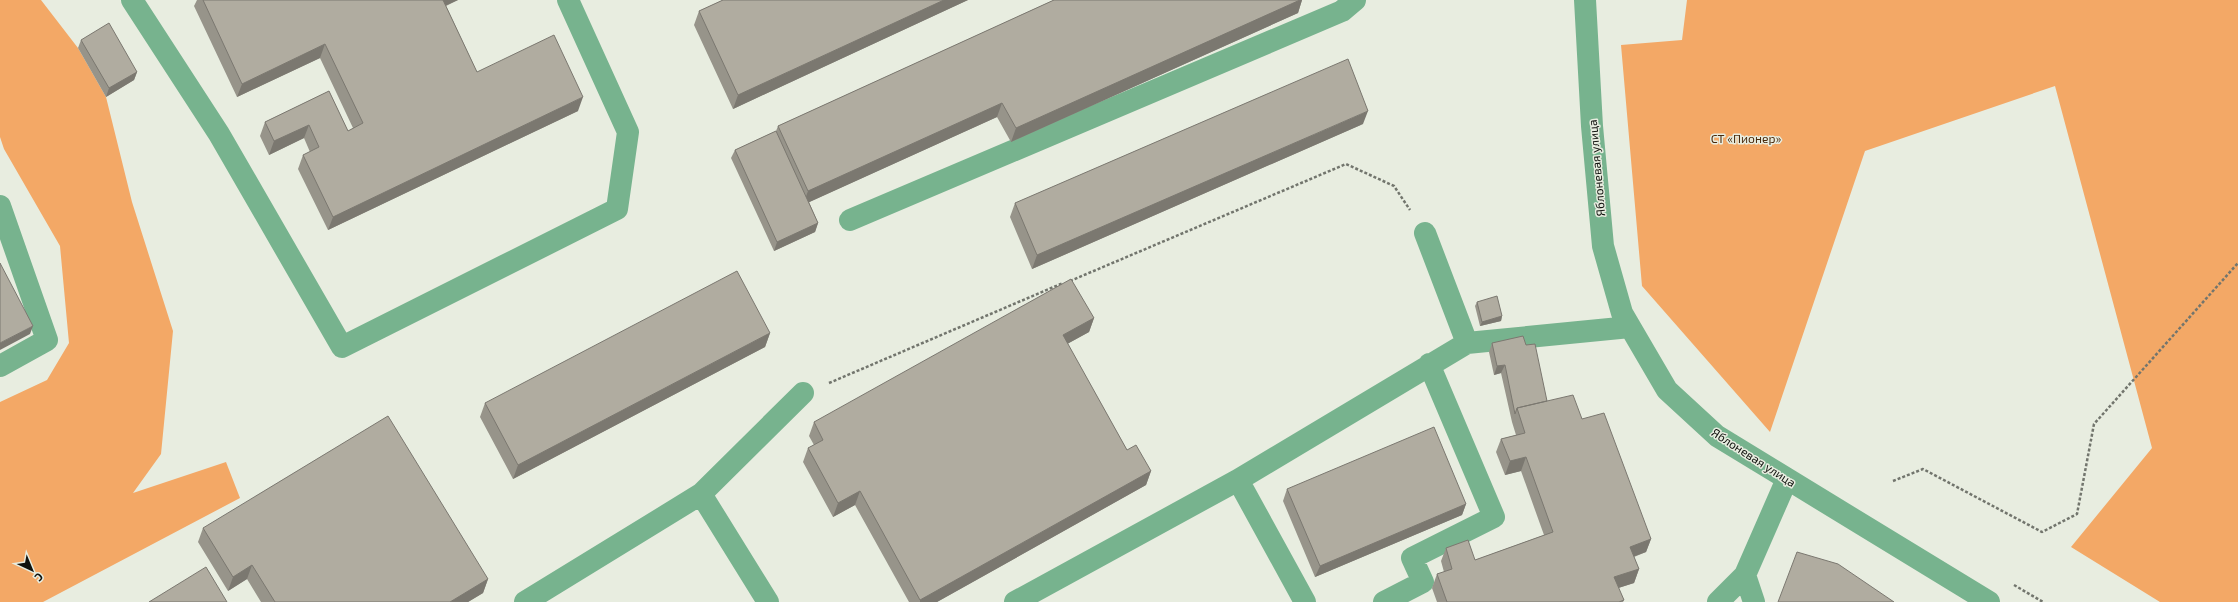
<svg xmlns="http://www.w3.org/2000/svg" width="2238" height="602" font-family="'Exo 2',sans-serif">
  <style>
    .green { fill: #f3a866 }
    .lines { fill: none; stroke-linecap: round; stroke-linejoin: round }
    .path { stroke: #72756d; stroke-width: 2.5; stroke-dasharray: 3 2; stroke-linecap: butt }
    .minor { stroke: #77b38e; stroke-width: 22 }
    .wall { fill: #97948a }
    .shaded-wall { fill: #7b7870 }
    .building { fill: #b0aca0; stroke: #7b7870 }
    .labels { text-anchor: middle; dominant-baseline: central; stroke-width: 3; stroke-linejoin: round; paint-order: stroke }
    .park-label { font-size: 12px; fill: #492a0c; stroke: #e8ede0 }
    .street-label { font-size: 12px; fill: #11130f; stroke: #e8ede0 }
  </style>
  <rect width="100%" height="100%" fill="#e8ede0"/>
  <!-- green -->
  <path class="green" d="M0,0h41l37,48 28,49 26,105 41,129 -12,123 -28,39 93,-31 14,36 -197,104h-43v-200l47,-22 22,-37 -9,-97 -56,-97 -4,-12z
    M1687,0h551v602h-78l-89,-55 81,-99 -97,-362 -190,65 -95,281 -128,-146 -21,-241 61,-5z"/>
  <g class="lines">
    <!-- path -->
    <path class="path" d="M1070,281l276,-117 48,22 16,24
      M829,383l234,-100
      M1893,481l30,-12 119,63 35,-18 17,-90 144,-161
      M2014,585l29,17"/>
    <!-- minor -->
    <path class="minor" d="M132,0l87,134 123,213 275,-138 11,-77 -60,-132
      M1585,0l7,126 11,120 19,67 45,77 50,46 272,166
      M0,206l47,134 -47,26
      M850,220l492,-209 13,-11
      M1425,233l42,110
      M1238,480l67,122
      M701,494l102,-101
      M1745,575l9,27
      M525,602l176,-108 67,108
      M1015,602l223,-122 229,-137 163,-16
      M1384,602l39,-20 -11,-24 82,-41 -65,-153
      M1718,602l27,-27 42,-96"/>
  </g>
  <!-- wall -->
  <path class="wall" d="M197,0h261l-12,6 31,66 101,39 -250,119 -30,-61 5,-14 7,-3 -6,-14 -35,17 -9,-19 5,-14 64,-31 19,40 5,-3 -33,-70 -83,39 -43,-91z
    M723,0h245l-235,109 -39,-84 5,-14z
    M1054,0h248l-4,13 -287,129 -14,-25 -188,85 9,21 -3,9 -41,19 -43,-93 4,-8 41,-19 2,-5z
    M81,40l56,32 -3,8 -28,17 -28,-49z
    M1363,124l-331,145 -22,-52 5,-14z
    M1477,302l25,14 -1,5 -21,5 -5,-20z
    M1094,318l-5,14 -22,12 60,106 24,21 -5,14 -209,117h-28l-54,-97 -22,12 -30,-55 5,-14 6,-3 -5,-9 5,-14z
    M770,333l-5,14 -252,132 -33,-62 5,-14z
    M1492,343l34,2 21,56 35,18 69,120 -5,13 -12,5 5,12 -5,14 -16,5 6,12 -1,2h-186l-5,-14 5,-14 7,-2 -3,-11 5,-13 29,12 69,-25 -23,-64 -16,4 -9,-23 5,-13 15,-4 -4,-13 -11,-49 -7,2 -5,-23z
    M1287,489l179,15 -4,11 -147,62 -32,-76z
    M203,528l285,51 -5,14 -15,9h-207l-14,-23 -19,12 -30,-49z"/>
  <!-- shaded-wall -->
  <path class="shaded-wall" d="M440,0h18l-22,10z
    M944,0h24l-235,109 5,-14z
    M1300,0h2l-4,13 -287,129 5,-14z
    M325,44l-5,14 -83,39 5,-13z
    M137,72l-3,8 -28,17 3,-9z
    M583,97l-5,14 -250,119 5,-13z
    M1002,103l-5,14 -194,88 5,-14z
    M1368,111l-5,13 -331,145 5,-14z
    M309,125l-5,13 -35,17 5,-14z
    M818,223l-3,9 -41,19 3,-9z
    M1502,316l-1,5 -21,5 2,-4z
    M1094,318l-5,14 -31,17 5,-14z
    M33,326l-3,8 -30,16v-7z
    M770,333l-5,14 -252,132 5,-14z
    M1505,365l-4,8 -7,2 3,-9z
    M1526,457l-5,14 -16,4 5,-14z
    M1151,471l-5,14 -209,117h-17v-2z
    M860,491l-5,14 -22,12 5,-14z
    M1466,504l-4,11 -147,62 5,-11z
    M1651,539l-5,13 -22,8 6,-13z
    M252,565l-5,14 -19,12 5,-14z
    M1639,569l-5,14 -25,8 5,-14z
    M488,579l-5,14 -15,9h-18z"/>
  <!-- building -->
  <path class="building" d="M203,0h240l34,72 77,-37 29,62 -250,120 -30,-62 16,-8 -10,-22 -35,16 -9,-19 64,-31 19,40 15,-8 -38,-79 -83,40z
    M723,0h221l-206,95 -39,-84z
    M1054,0h246l-284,128 -14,-25 -194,88 -30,-65z
    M109,23l28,49 -28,16 -28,-48z
    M1348,59l20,52 -331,144 -22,-52z
    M776,131l42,92 -41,19 -42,-92z
    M0,263l33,63 -33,17z
    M737,271l33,62 -252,132 -33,-62z
    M1071,279l23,39 -31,17 64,115 9,-5 15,26 -231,129 -60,-109 -22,12 -30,-55 15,-8 -9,-18z
    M1497,296l5,20 -20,6 -5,-20z
    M1523,336l3,9 9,-1 12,57 -30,7 -2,6 -10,-49 -8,1 -5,-23z
    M1573,395l9,24 22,-6 47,126 -21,8 9,22 -25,8 10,23 -5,2h-172l-10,-28 15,-5 -6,-21 22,-8 7,20 78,-28 -27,-75 -16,4 -9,-22 24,-6 -8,-25z
    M388,416l100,163 -38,23h-175l-23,-37 -19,12 -30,-49z
    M1434,427l32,77 -146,62 -33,-77z
    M1797,552l41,12 56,38h-116z
    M206,567l21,35h-78z"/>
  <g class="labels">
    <!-- park labels -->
    <g class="park-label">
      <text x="1746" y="138">СТ «Пионер»</text>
    </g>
    <!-- street labels -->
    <g class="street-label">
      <text transform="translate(1596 168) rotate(-95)">Яблоневая улица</text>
      <text transform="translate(1754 457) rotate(33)">Яблоневая улица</text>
    </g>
  </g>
  <!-- north arrow -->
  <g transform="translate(32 570) rotate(136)" stroke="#e8ede0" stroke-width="3" paint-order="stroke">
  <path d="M0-3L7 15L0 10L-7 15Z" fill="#11130f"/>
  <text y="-6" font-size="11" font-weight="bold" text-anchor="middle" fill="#11130f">С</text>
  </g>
</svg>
